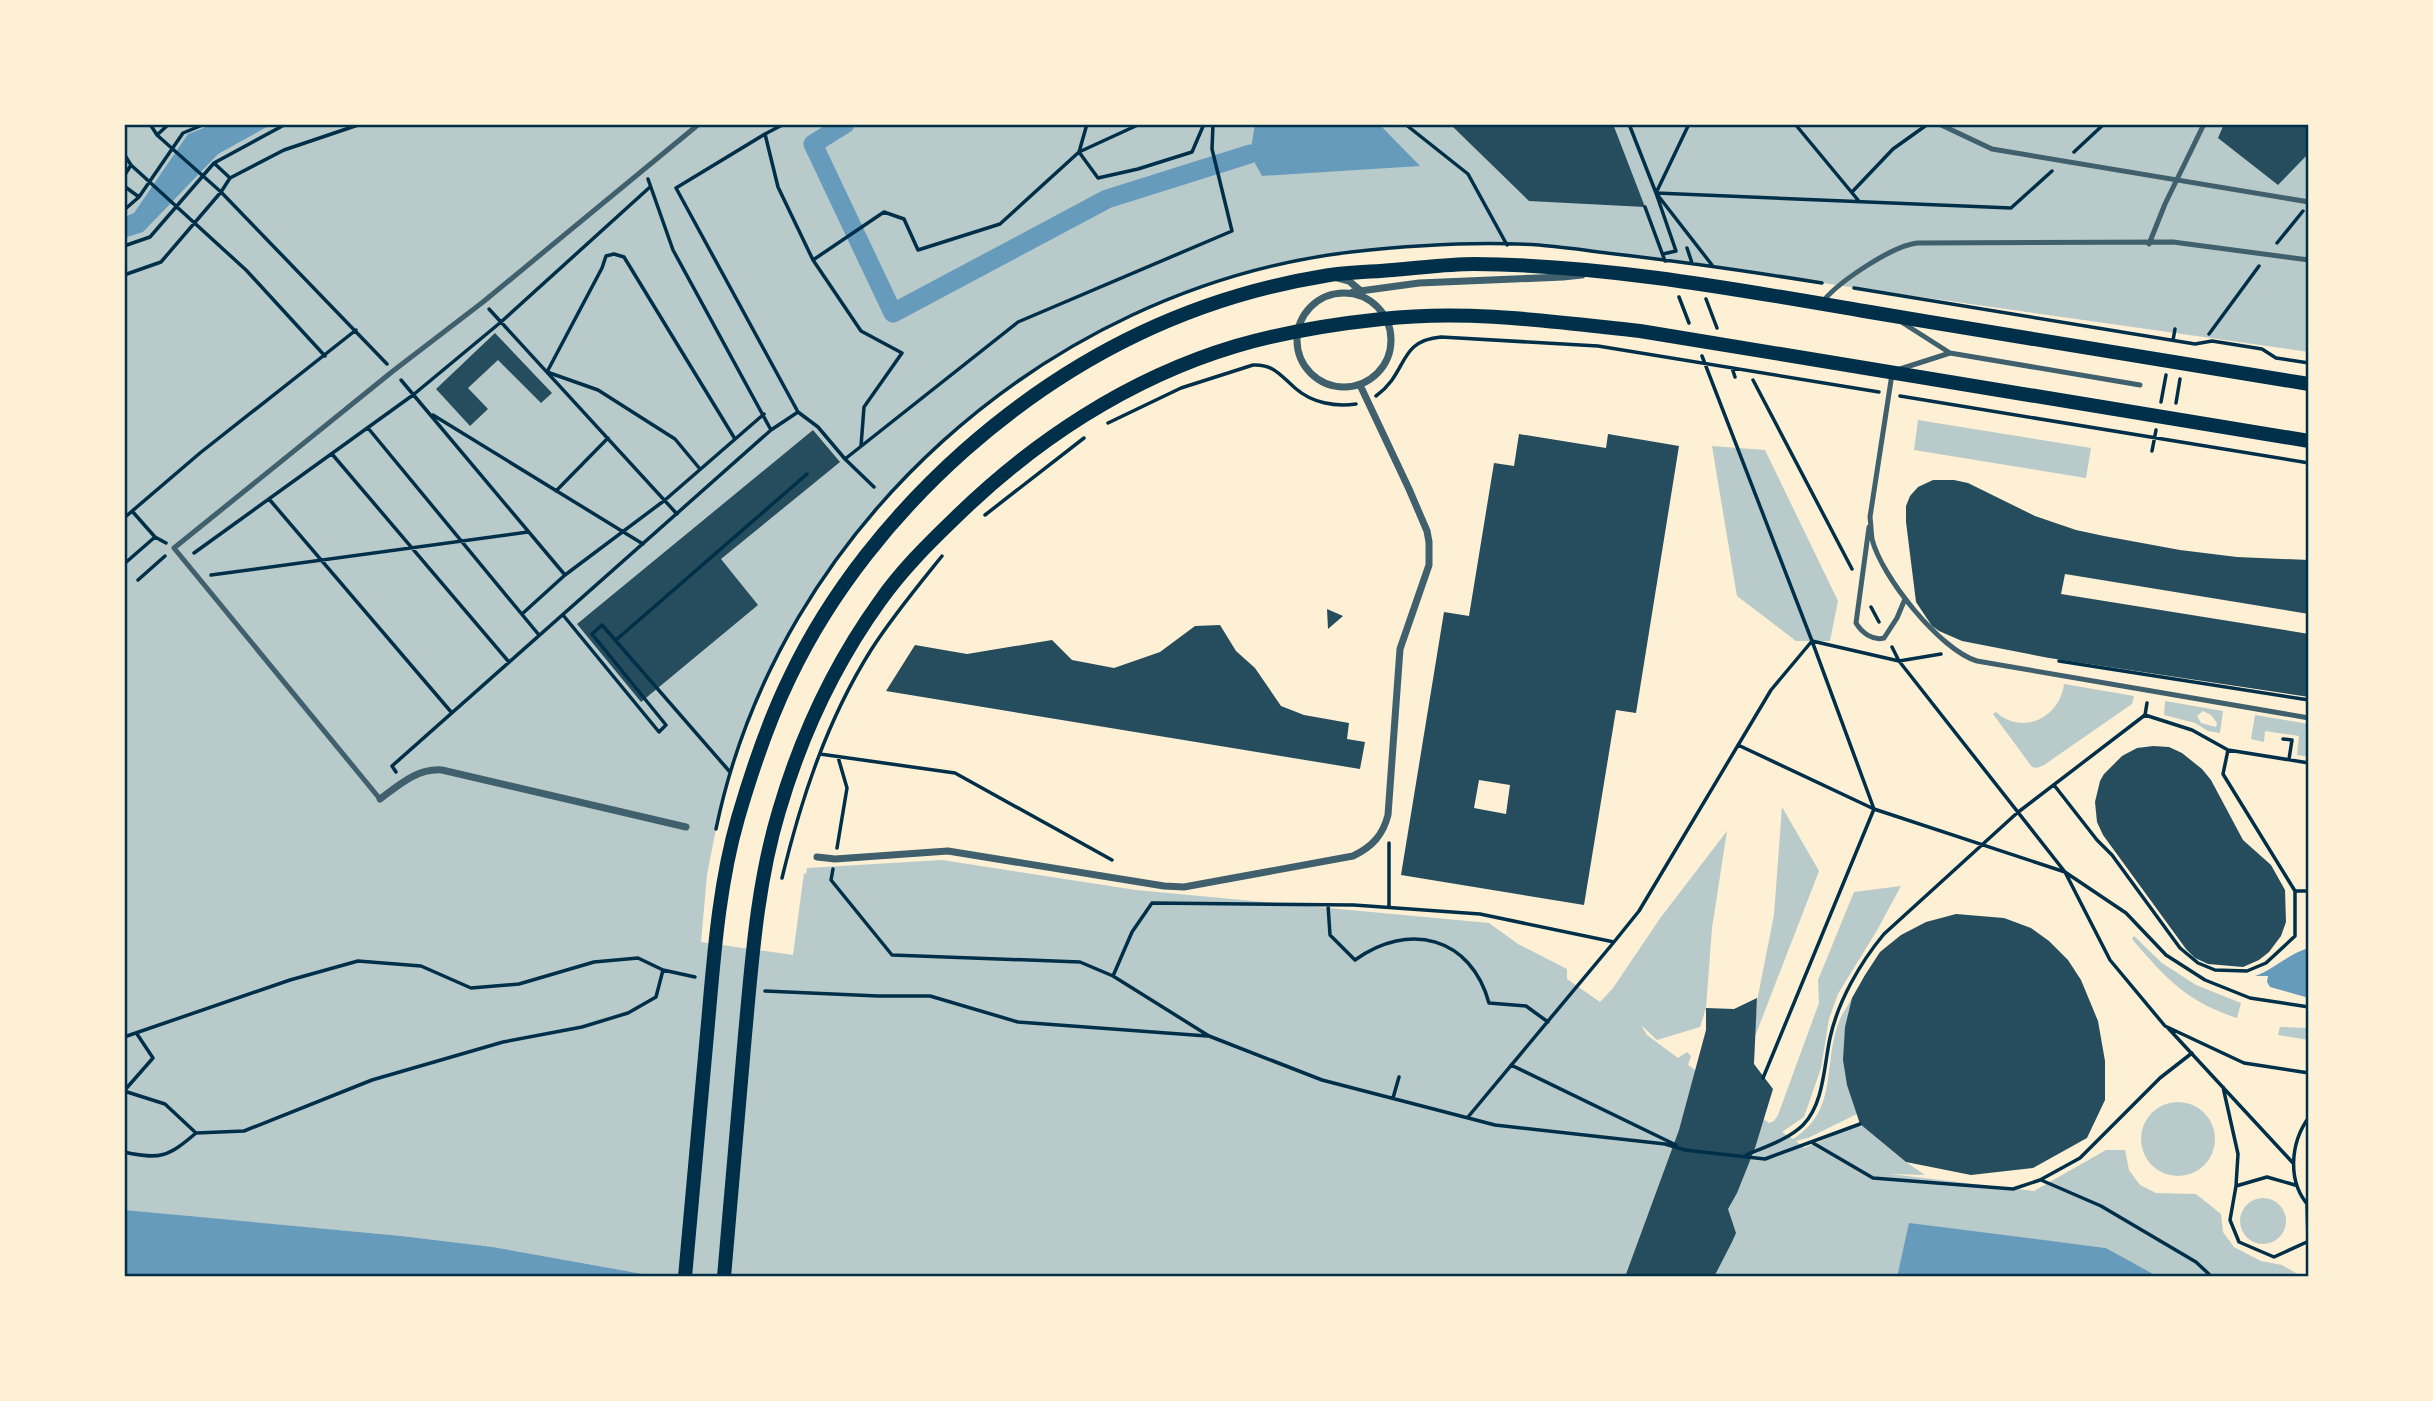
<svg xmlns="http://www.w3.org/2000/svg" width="2433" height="1401" font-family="'Titillium Web',sans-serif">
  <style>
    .green { fill: #b9caca; fill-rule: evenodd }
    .water { fill: #669bbc }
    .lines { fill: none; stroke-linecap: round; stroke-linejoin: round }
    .canal { stroke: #669bbc; stroke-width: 19 }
    .building { fill: #264d5e; fill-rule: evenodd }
    .path { stroke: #003049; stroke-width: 3.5 }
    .service { stroke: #3f606c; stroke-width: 5 }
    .minor { stroke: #3f606c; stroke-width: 7 }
    .secondary { stroke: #003049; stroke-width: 14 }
    .neatline { fill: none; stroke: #003049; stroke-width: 2.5 }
  </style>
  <rect width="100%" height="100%" fill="#fdf0d5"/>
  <!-- green -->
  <path class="green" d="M124,124h2185v228l-473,-67 -124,-20 -174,-20h-97l-93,7 -107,21 -105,40 -86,45 -83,61 -45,39 -39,41 -42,53 -38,55 -47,91 -35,105 -14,72 -6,67 92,13 11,-82 2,1 1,-6 135,-8 194,30 353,33 29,21 49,25v10l33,23 13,-14 48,-71 66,-86 -15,97 -6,80 -6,19 -43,13 -16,-15 6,10 31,23 9,-6 4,4 -3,9 81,58 5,-2 4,-6 41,-112 -1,-23 36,-88 47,-6 -25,46 -38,62 -9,25 -8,49 -17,49 -22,15 11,7c48,-30 28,-78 48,-122 3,-6 7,-12 11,-19 -11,47 -11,70 5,116l-49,24 -12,3 8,7 56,-24 46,38 19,13 -35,-1 144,17 72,-41h19l4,20 11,15 16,8 40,1 25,20 2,18 11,15 27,14 21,4 21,12h-144l-53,-29 -196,-24 -13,53h-1237l-167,-30 -91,-11 -278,-25z
    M1918,420l173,28 -5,30 -172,-28z
    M1712,446l53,4 73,151 -8,40h-34l-59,-45z
    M2064,684l70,12 -2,8 -88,61 -7,3 -5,-1 -39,-53 3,-2c26,24 64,6 68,-28z
    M2165,701l58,10 -3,22 -12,-2 -13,-8 -31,-8zM2203,711l8,4 6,8 -1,4 -15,-4 -4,-7z
    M2255,715l54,9v33l-12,-2 2,-19 -34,-5 -1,11 -13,-3z
    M1782,807l37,64 -65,168 3,-38 17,-86z
    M2134,936l28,27 34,22 45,18 -4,15c-52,-17 -71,-40 -105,-79z
    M2280,1027l29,1v12l-31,-5z
    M2141 1139a37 37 0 1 1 74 0a37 37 0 1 1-74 0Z
    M2240 1221a23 23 0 1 1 46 0a23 23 0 1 1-46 0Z"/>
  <!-- water -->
  <path class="water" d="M214,124h58l-54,30 -75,78 -19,6v-21l10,-4 54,-79z
    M1255,124h124l41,42 -158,10 -12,-22z
    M2309,948v50l-39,-11 -3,-5 1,-6h-13c20,-7 34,-23 54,-28z
    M124,1210l278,26 91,11 167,30h-536z
    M1909,1223l197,25 53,29h-262z"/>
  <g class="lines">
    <!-- canal -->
    <path class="canal" d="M845,124l-32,20 80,169 214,-114 143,-45"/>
  </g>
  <!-- building -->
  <path class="building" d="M1450,124h163l32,83 -116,-6z
    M2224,124h85v29l-31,32 -60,-47z
    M495,333l57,60 -11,10 -43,-43 -30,28 20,21 -18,17 -34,-37z
    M813,430l27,32 -119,97 37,46 -117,97 -64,-78z
    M1519,434l87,14 2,-14 71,12 -43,267 -20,-3 -32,195 -183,-30 43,-263 25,4 25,-153 20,3zM1479,780l31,5 -4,29 -32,-6z
    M1933,480h21l14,3 67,33 41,14 28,6 76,14 57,7 72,3v54l-244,-40 -4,20 248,40v63l-260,-39 -87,-17 -23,-10 -7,-5 -16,-24 -10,-80v-16l4,-10 8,-9z
    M1327,609l16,7 -15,13z
    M1220,625l16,26 19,17 26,38 23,9 45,8 -2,16 18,3 -5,27 -474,-78 29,-46 52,9 85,-14 20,20 42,8 46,-16 35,-26z
    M2153,746l16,1 13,6 20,16 9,11 32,60 28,25 14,25 1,32 -5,14 -12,16 -10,8 -16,7 -35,-3 -13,-6 -9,-9 -83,-114 -6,-13 -2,-20 5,-21 4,-7 18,-18 15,-8z
    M1956,914l48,4 27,10 18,13 19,19 13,20 17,41 7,40v39l-18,38 -54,30 -62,7 -65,-13 -46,-38 -13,-39 -4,-25 2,-33 7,-29 13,-23 15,-23 21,-17 25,-13z
    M1757,998l-3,66 19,25 -18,59 -18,45 -9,16 8,24 -4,9 -18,35h-89l54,-147 27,-100v-22l28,1z"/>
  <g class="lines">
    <!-- path -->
    <path class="path" d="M150,124l7,11 64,57 166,172
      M1140,124l-61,28 19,26 40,-9 54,-17 12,-28
      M1405,124l63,50 39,71
      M1629,124l27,69 56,72
      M1795,124l63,76
      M765,134l19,-10
      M157,135l12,-11
      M2074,152l30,-28
      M124,154l7,11 115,105 79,86
      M214,163l16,15
      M124,176l7,-11
      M648,179l25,71 98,180 27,-18 -122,-224 89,-54 13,53 35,73 71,-48 20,7 14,31 82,-26 79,-72 8,-28
      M124,186l15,11
      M1852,192l41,-43 35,-25
      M1656,193l355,15 41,-37
      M1645,207l20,54
      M124,210l15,-13 44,-64 22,-9
      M2277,243l26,-32
      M124,246l26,-9 64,-74 72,-39
      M1687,248l5,15
      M1663,254l13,-3 -20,-58 33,-69
      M813,260l48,71 41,22 -38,54 -3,39
      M124,275l37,-13 60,-70 9,-14 54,-28 77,-26
      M1854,288l341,56 17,-3 50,8 14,9 33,5
      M1679,297l10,26
      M1706,299l11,29
      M489,309l188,205
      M2209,334l50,-68
      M2173,340l2,-11
      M1702,356l110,285 62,168 -111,269
      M1732,368l3,9
      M401,380l164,195
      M1753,380l99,189
      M1376,396c33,-24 21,-55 65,-59l157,9 281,46
      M1900,396l409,67
      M2161,402l5,-27
      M2176,403l4,-24
      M798,412l20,15 27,32 173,-137 214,-91 -20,-82 1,-25
      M433,415l210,129
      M1108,423l73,-35 72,-23c21,-1 28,11 42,23 17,15 40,19 61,16
      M368,428l171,207
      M2152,451l4,-21
      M332,454l177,208
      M845,459l29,28
      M700,469l-25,-30 -77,-49 -51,-18 55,-104 4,-12 8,-2 10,3 111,182
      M556,491l52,-53
      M269,499l183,214
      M132,511l23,26 11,6
      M985,515l99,-77
      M124,518l76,-65 156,-123
      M194,553l219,-158 88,-73 149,-135
      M124,564l31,-27
      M211,575l317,-43
      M138,580l27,-24
      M1871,607l8,15
      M522,614l43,-39 100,-75 99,-86
      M563,615l96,117 7,-7 -74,-91 10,-9 128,147
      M616,640l191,-166
      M1812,641l87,20 42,-7
      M1892,647l7,14 166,211 45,88 55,66 79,37 65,10
      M2059,661l250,39
      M2147,703l-2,12 47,15 36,20 81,13
      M2283,739l9,1 -3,19
      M1738,745l136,64 191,63 61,41 40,42 39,25 45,18 59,9
      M820,754l135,19 157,87
      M396,772l-4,-6 379,-336
      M2054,785l43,55 15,15 68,93 18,15 17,7 32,1 19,-8 29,-27v-45l-72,-117 5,-24
      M716,829c62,-301 331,-541 635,-577 62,-7 126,-11 188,-7 25,2 51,6 76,9 70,8 138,18 207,29
      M837,848l10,-60 -9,-31
      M833,869l-2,11 61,75 188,7 33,14 96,60 113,44 173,45 170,19 20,6 80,9 95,-35
      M782,878c19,-79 45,-158 89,-228 21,-33 46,-63 71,-94
      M2295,891h14
      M1328,905l2,30 25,25c54,-39 116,-23 134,43l37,3 22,16
      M1389,906v-63
      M1113,976l19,-44 20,-29 202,2 126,9 134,28 25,-31 132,-221 41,-49
      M765,991l113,5h52l88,26 189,14
      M2168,1028l125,135
      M137,1034l16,24 -29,33 41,13 31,29 48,-2 128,-51 131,-38 79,-15 46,-14 28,-16 7,-27
      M124,1037l166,-57 68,-19 63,5 50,22 48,-4 75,-22 44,-4 25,12 32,7
      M1511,1065l165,80
      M2223,1087l15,67 -2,32 -6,34 9,22 35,15 35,-16
      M1393,1098l6,-21
      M1468,1117l146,-175
      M2309,1117c-19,26 -22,65 0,89
      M1813,1143l60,35 140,11 27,-9 40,-22 80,-80 32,-25
      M124,1152c36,8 44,5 72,-19
      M1746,1155c19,-8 43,-16 57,-30 21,-21 21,-60 27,-87 8,-37 30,-75 54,-104l133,-121 128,-98
      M2041,1180l60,26 95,56 16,15
      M2236,1186l31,-9 28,8
      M2307,1205l1,36"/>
    <!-- service -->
    <path class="service" d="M1939,124l53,25 317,53
      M2149,244l16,-40 39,-80
      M1824,300c16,-19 68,-54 93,-57l256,-1 136,18
      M1903,323l47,30 190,32
      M1900,369l50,-16
      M1892,374l-22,143c1,7 1,15 2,22 9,37 68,111 105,122l332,57
      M1869,527l-13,96c6,10 17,18 28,15l13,-20 8,-19
      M380,799l-206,-251 219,-177 90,-69 216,-178"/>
    <!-- minor -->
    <path class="minor" d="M1338,278l11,3 12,10
      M1353,292l66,-9 144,-6 19,-2
      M1297 340a47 47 0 1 1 94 0a47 47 0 1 1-94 0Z
      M380,799c19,-14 37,-31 62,-29l244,57
      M817,857l18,2 113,-8 216,35 20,1 169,-31c19,-9 30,-21 35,-41l12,-166 29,-84v-23l-2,-11 -18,-42 -49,-104"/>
    <!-- secondary -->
    <path class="secondary" d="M685,1277c8,-85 15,-169 23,-254 6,-68 11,-139 30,-205 14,-48 30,-96 52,-141 41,-86 104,-164 175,-227 103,-91 224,-152 359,-174 23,-4 47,-4 69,-6 27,-2 54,-6 81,-6 131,1 261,25 390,47 148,25 296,49 445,73
      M724,1277c7,-81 14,-161 21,-242 7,-75 12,-151 34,-224 22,-75 55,-146 101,-210 21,-30 47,-56 73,-81 80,-79 176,-142 283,-174 48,-14 98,-22 146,-27 86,-10 173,3 258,12l669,110"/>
  </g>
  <!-- border -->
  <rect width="2433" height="1401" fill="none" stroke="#fdf0d5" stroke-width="252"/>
  <rect x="126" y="126" width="2181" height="1149" class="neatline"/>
</svg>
